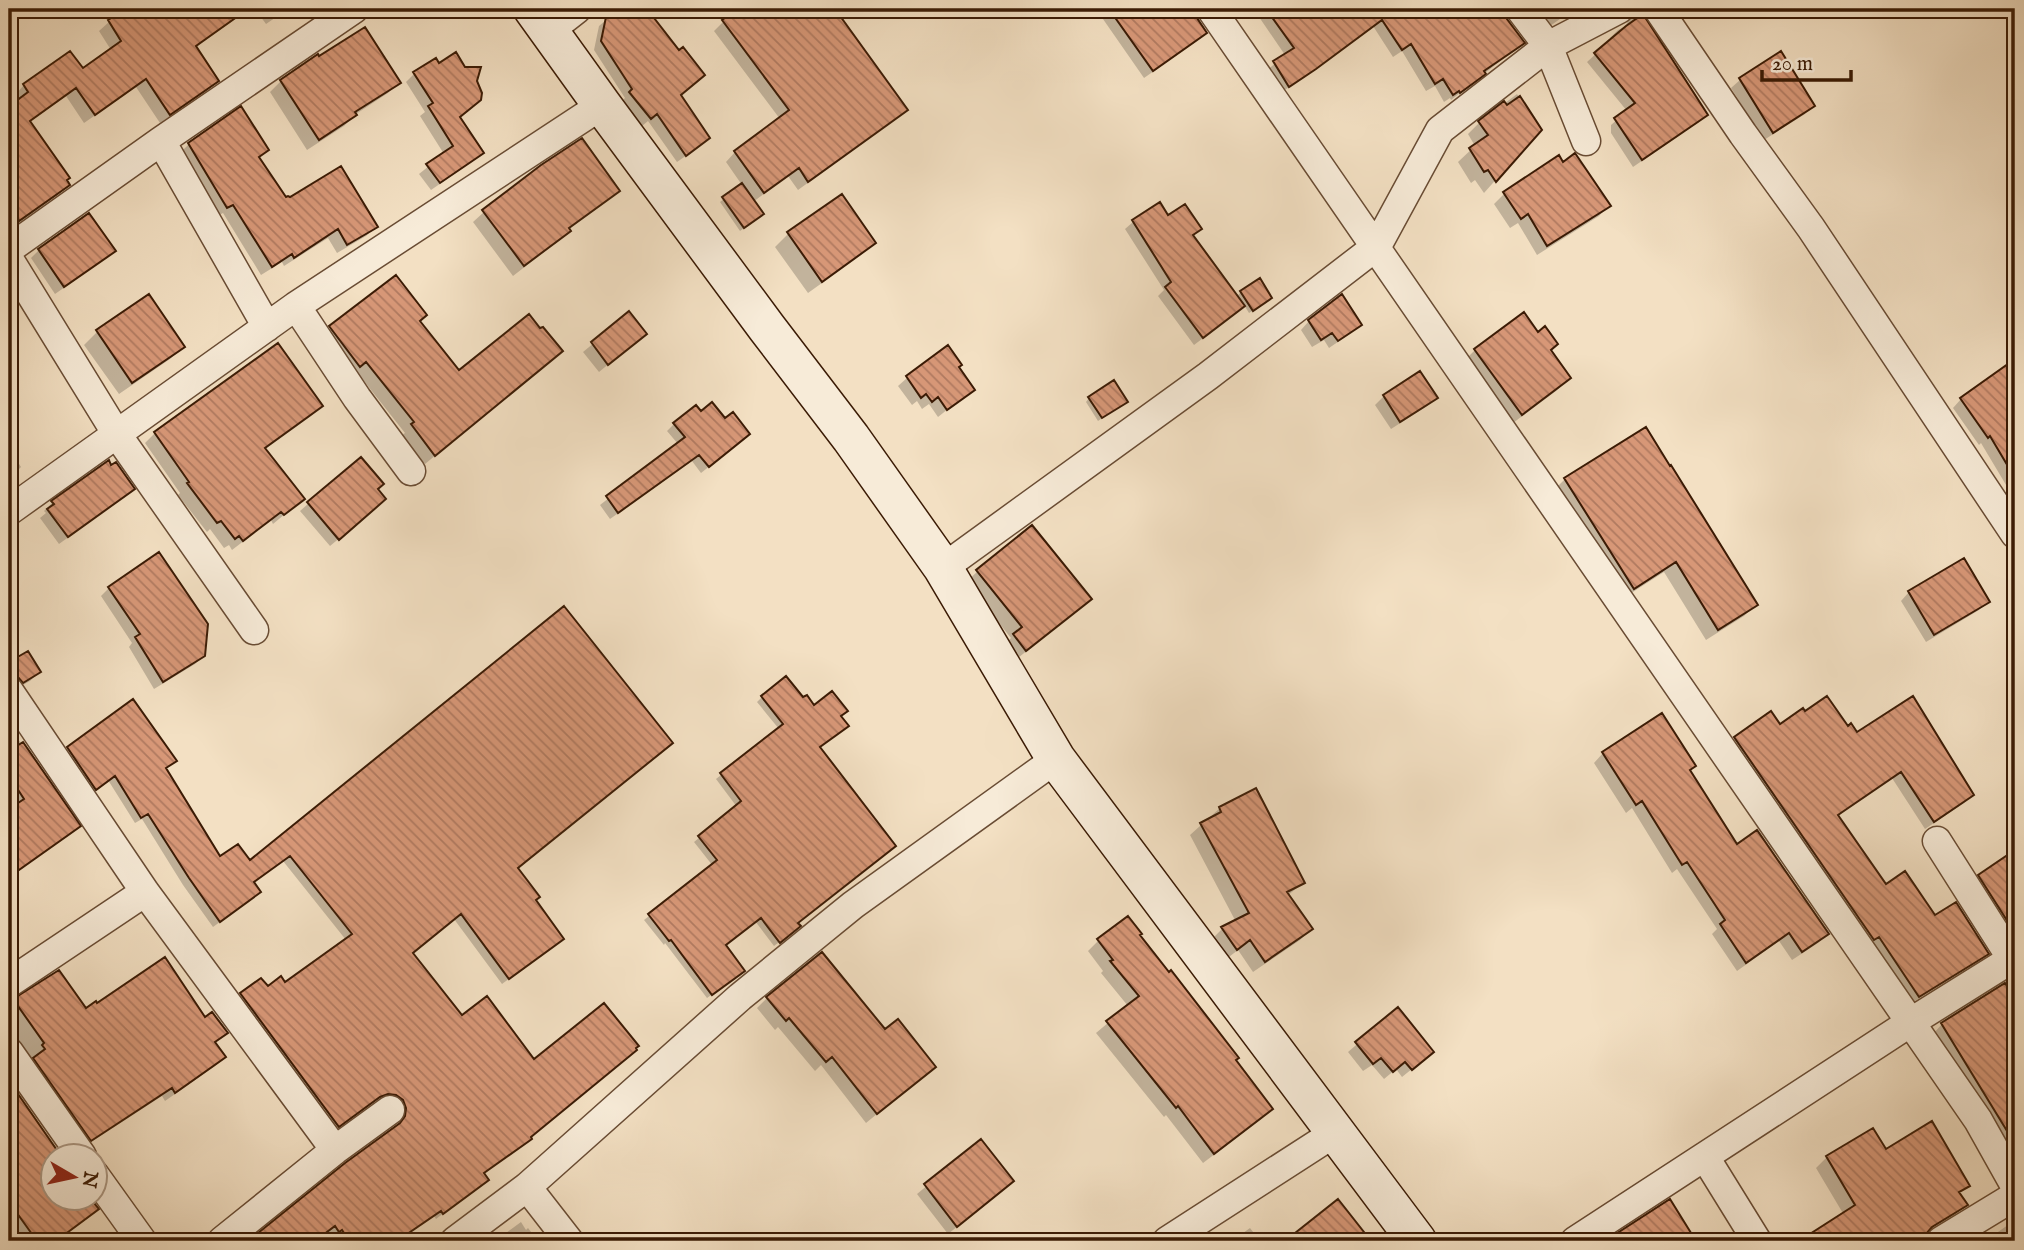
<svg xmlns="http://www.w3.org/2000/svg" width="2024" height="1250" font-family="'IM FELL English',serif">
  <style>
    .shadow { fill: #0003 }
    .building { fill: url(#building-back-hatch); stroke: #3b1b05; stroke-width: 2 }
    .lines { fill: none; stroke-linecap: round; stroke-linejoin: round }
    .street-casing { stroke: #694c34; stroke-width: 31 }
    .secondary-casing { stroke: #3b1b05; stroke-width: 41 }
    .street { stroke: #f7ebd8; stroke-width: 28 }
    .secondary { stroke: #f7ebd8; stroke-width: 38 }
  </style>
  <defs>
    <pattern id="building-back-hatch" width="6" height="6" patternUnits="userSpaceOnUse" patternTransform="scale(1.75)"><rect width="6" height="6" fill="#d79777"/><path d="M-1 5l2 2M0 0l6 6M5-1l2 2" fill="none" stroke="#b07a60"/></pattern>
  </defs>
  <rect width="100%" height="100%" fill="#f3e0c3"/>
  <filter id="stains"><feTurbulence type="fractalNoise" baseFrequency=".00286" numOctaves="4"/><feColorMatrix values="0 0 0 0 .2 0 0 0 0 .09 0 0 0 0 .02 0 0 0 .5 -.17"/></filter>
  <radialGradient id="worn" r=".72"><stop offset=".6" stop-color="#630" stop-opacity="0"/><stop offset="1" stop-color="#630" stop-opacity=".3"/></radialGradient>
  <!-- shadow -->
  <path class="shadow" d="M129,9h120l-54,39 22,33 -10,10 -47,32 -24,-36 -52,36 -18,-27 -37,26 39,63 -10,10 -49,35v-122l10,-7 -4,-6 9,-10 58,-14 29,-21 -12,-19 10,-9z
    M255,9h33l-22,15z
    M619,9h26l34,44v43l29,42 -8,8 -23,16 -29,-41 -6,5 -20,-25 3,-3 -31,-48 5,-24z
    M717,9h116l72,101 -9,9 -98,71 -10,-14 -35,26 5,16 -18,13 -20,-29 22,-17 -16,-23 9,-10 45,-33 -66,-88 11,-11z
    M1025,9h18l-12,8z
    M1096,9h97v2l12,21 -8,9 -53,37z
    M1216,9h26l-17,11z
    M1268,9h234v3l21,31 -72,57 -1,-2 -6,4 -9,-16 -9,5 -24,-40 -9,6 -20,-31 -68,51 -25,16 -14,-22 19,-16 -26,-38z
    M1526,9h48l-31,22z
    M1625,9h15l3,10 63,96 -9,8 -64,44 -22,-34v-8l16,-14 -40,-49 24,-22 -1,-2 8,-8 8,-4 2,-6z
    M1780,54l33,51 -8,9 -41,26 -33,-52 9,-8z
    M435,60l4,6 36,15 5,19 -22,18 23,34 -8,9 -42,29 -12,-16 25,-20 -24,-38 5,-4 -19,-30 8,-8z
    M281,81l117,1 -10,11 -32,21 -12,12 -37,24 -37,-58z
    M1517,94l23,36 -56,63 -9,-13 -4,3 -13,-21 17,-16 -7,-12 12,-12z
    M189,144l78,6 -8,8 27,42 90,27 -10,9 -29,17 -9,-15 -44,28 -2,-4 -21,13 -38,-62 -6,3 -38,-62z
    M617,190l-10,11 -39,29 -10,11 -45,35 -40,-54 11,-10z
    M1504,194l105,11 -10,11 -62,39 -19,-32 -8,5 -16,-24z
    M841,196l33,47 -13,12 -53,38 -33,-46 13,-13z
    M1159,204l8,13 33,12 -8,8 44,60 5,-5 25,10 -17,11 -5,-8 -9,9 -41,31 -36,-49 6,-6 -39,-61 8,-7z
    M39,250l74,1 -8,8 -50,35 -24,-36z
    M148,296l35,50 -13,13 -51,35 -35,-49 13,-13z
    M629,314l16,20 -46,38 -16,-20z
    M1523,314l46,64 -13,13 -47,35 -47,-63 13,-13z
    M1309,321l50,4 -8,8 -22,15 -5,-8 -12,7 -11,-17z
    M331,328l128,44 92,-12 -126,104 -23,-29 3,-2 -49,-62 -6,4 -29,-38z
    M948,348l9,20 16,21 -35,28 -9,-13 -7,5 -5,-8 -5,4 -14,-19 9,-8z
    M2007,367l8,12v121l-34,-57 -2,2 -26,-37 8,-9z
    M1419,373l16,25 -8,8 -36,23 -16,-24 9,-9z
    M1089,398l33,7 -24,16 -12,-19z
    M321,406l-10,10 -47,34 39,49 -30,25 -2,-4 -39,30 -3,-5 -5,3 -14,-19 -3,3 -29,-37 2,-2 -35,-50 10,-10z
    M674,424l67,17 -40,32 -9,-12 -82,58 -10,-14 78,-61 -11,-13z
    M9,448l12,19 -12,12z
    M108,463l25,26 -9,8 -65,47 -19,-26 6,-5 -2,-2 8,-8z
    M1565,479l190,126 -11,11 -38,24 -42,-68 -42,27 -68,-109z
    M376,490v18l-46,38 -30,-35 9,-8z
    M978,571l111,28 -11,11 -64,51 -11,-15 8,-8 -45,-56z
    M109,588l95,67 -9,9 -41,25 -25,-42 3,-4 -31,-47z
    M1909,592l78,9 -8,9 -53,32 -25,-41z
    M563,609l-47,260 39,75 -53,40 -48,-65 -43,35 71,220 5,6 -51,39 -2,-3 -37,25h-146l149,-117 1,-9 -12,-15 -9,-1 -8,3 -40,30 -97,-132 6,-6 44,-10 61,-44 -63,-79 -31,22 1,15 -40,29 -30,-42 -41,-66 -7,4 -27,-43 -19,15 -27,-41 6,-6 106,13 -9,8 55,90 29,4z
    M27,653l12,19 -9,9 -16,9 -5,-4v-22z
    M762,697l41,3 10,7 27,10 -22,31 -24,183 -20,15 -19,-25 -31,25 14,30 -31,22 -42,-55 -1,2 -20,-25 69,-54 -19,-24 43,-35 -21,-28 63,-50 -22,-27z
    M1770,713l10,13 67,2 125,67 -8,8 -39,26 -33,-51 -55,38 48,71 50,30 52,37 -9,8 -68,42 -183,-258 8,-8z
    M9,726l69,100 -9,9 -60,42v-65l6,-5 -6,-10z
    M1603,753l86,18 47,76 91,87 -9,9 -26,17 -13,-19 -42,30 -25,-37 5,-5 -40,-60 -5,4 -40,-65 -6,5 -32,-50z
    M1220,808l83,75 -16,13 24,33 -11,11 -47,32 -15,-22 -13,10 -14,-20 11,-11 14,-7 -46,-87z
    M2008,857l7,11v86l-45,-68 9,-10z
    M1098,941l136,119 37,49 -11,11 -57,43 -37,-48 -2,2 -68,-84 32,-27 -27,-33 2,-2 -15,-20z
    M58,972l28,39 119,8 21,14 -12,11 10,13 -9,9 -50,35 -3,-5 -80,52 -73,-100v-44z
    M2011,981l4,1v179l-82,-127 9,-10z
    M767,998l118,34 49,35 -68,56 -45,-58 -6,6 -37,-44 -3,3 -18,-22z
    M1398,1009l25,51 -21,17 -6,-8 -12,10 -12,-14 -9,6 -15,-19z
    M9,1084l50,72h-7v42h36l9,11 -9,9 -32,23h-47z
    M981,1141l23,48 -56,45 -31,-40z
    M1885,1151l82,34 -9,9 7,11 -11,11 -30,18 -1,7h-121l42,-26 -28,-47 11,-11z
    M2015,1220v21h-39l10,-6 2,4z
    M521,1222l5,8 2,-2 10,13h-43z
    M1250,1228l10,13h-28z"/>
  <!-- building -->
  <path class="building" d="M126,9h122l-52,37 23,35 -49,34 -24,-36 -51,36 -19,-27 -46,33 40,57 -3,2 3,5 -51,36 -10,-15v-116l7,11 12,-9 -5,-8 47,-33 13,17 38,-27 -13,-21z
    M616,9h31l32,41 4,-3 22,28 -24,20 29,43 -24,18 -29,-42 -6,5 -22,-27 3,-3 -31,-48 5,-24z
    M737,9h98l73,101 -100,72 -9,-14 -35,25 -30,-42 55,-41 -67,-90z
    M1109,9h86l2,9 10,15 -54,38z
    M1266,9h238l3,10 18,24 -41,28 2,3 -26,19 -1,-2 -6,4 -10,-16 -8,5 -24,-40 -9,6 -20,-30 -66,49 -27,18 -16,-26 21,-13z
    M1643,14l65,101 -66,45 -28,-42 21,-15 -41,-50 32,-27z
    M365,27l36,56 -46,29 2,3 -38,25 -39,-60 38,-26 1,2z
    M1781,51l34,55 -42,27 -34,-55z
    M456,52l9,15h16l-4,14 5,12 -1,7 -21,17 24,36 -44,30 -14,-19 27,-18 -25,-40 5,-3 -20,-31 23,-14 3,5z
    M1520,96l22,34 -46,52 -8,-12 -4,2 -15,-24 19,-13 -10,-14 26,-20 3,4z
    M241,106l28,44 -10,7 27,40 2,-1 2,1 51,-31 37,61 -31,18 -9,-16 -44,29 -2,-4 -20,13 -39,-62 -6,3 -39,-65z
    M582,138l38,53 -51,37 2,3 -47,35 -42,-56 59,-45z
    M1575,153l36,53 -64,40 -19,-32 -7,5 -18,-27 56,-37 4,7z
    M742,183l22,31 -20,14 -22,-31z
    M842,194l34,49 -54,39 -35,-50z
    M1160,202l8,13 17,-11 17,25 -9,6 52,71 -42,32 -38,-51 6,-5 -39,-62z
    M89,213l27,38 -52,36 -26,-38z
    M396,275l31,40 -7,6 39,49 70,-56 11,14 3,-1 20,24 -128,105 -24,-32 3,-2 -48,-60 -6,5 -31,-41z
    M1260,278l12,20 -19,13 -13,-20z
    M149,294l36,53 -53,36 -36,-53z
    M1342,294l20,31 -24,16 -6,-8 -11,7 -13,-20z
    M629,311l18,23 -39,31 -17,-23z
    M1524,312l14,20 7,-6 13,18 -7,6 20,28 -49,37 -48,-66z
    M278,343l45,63 -58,42 40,51 -21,16 -3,-3 -38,29 -4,-5 -4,3 -14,-18 -4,2 -30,-40 2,-1 -35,-50z
    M948,345l14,20 -3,2 16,23 -28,20 -9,-13 -6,5 -6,-8 -5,4 -15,-22z
    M2015,359v119l-25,-42 -2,2 -28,-40z
    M1420,371l18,27 -38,24 -17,-27z
    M1114,380l14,22 -26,16 -14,-21z
    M712,402l13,16 8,-6 17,22 -41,33 -10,-12 -81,58 -12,-17 79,-59 -12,-14 23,-18 5,6z
    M1646,427l24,39 1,-1 87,140 -40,25 -42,-68 -42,27 -70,-111z
    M361,457l23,27 -6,5 8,10 -47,41 -32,-38z
    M109,460l2,5 5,-3 19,27 -67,48 -21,-28 7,-5 -3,-3z
    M1032,525l60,74 -66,52 -13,-17 9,-7 -46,-57z
    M159,552l49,72 -3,32 -42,26 -28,-45 5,-3 -32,-47z
    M1964,558l26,44 -56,33 -26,-44z
    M564,606l109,137 -155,125 22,29 -4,3 28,39 -55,40 -48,-65 -48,39 49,62 25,-19 47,63 70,-56 35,43 -3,2 1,2 -106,87 1,2 -48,34 5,7 -46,34 -2,-3 -44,30h-48l-7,-11 -3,2 -4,-6 -20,15h-67l97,-78 55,-40 5,-7 1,-8 -3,-8 -7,-5 -8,-1 -8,3 -41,30 -99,-134 21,-15 7,8 13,-10 4,6 67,-48 -62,-78 -36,26 7,10 -41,30 -31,-44 -41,-64 -7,4 -26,-42 -19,14 -29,-43 66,-48 44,62 -11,7 54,88 18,-12 12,16z
    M28,651l13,21 -18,11 -6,-7 -8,-1v-13z
    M786,676l17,21 4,-2 7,10 18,-14 16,20 -7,5 8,10 -29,21 76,99 -98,77 3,3 -21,17 -19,-25 -35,27 19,26 -33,24 -41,-55 -2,1 -21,-27 69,-54 -19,-24 43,-35 -21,-28 63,-49 -22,-28z
    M1827,696l21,30 3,-3 6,9 56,-36 61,99 -40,27 -33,-50 -63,43 48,69 19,-13 30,44 21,-13 33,52 -70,43 -40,-60 -5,3 -140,-203 37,-26 9,13 23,-16 2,3z
    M1662,713l34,53 -6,4 47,74 20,-14 72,104 -27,18 -13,-19 -43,30 -26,-39 5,-4 -38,-58 -5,3 -40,-64 -6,4 -34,-53z
    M23,742l58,84 -72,51v-68l15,-10 -15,-23v-25z
    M1256,788l49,95 -18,9 26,37 -48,33 -15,-22 -13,10 -16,-23 28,-14 -49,-90 21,-11 -2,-5z
    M2015,850v83l-37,-58z
    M1128,916l14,18 -2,1 29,37 2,-2 68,88 -3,2 37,49 -59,45 -36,-48 -2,2 -70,-87 33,-25 -29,-35 3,-1 -16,-21z
    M822,952l63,77 13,-10 38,48 -59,47 -45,-57 -6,5 -37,-44 -3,3 -20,-24z
    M165,957l40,60 7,-5 16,21 -13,9 11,15 -51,36 -3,-5 -81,53 -58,-83 12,-9 -3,-4 2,-2 -31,-44 46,-29 27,38 10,-7 1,2z
    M2005,983l10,16v145l-74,-121z
    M1398,1007l36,45 -22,18 -7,-8 -12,10 -12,-14 -8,6 -18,-22z
    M9,1081l52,75h-9v42h38l9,11 -43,32h-19l-28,-39z
    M1932,1121l38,65 -11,6 9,13 -36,22 -6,7 -2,7h-125l56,-36 -29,-49 47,-28 13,21z
    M981,1139l33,42 -57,46 -33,-43z
    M1338,1199l33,42h-86z
    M1670,1199l26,42h-91z"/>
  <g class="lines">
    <defs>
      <path id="street" d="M1211,9l767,1111 37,66
        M1520,9l28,37 38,95
        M1658,9l85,125 68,94 204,306
        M549,31l28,-22
        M161,141l106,186
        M9,249l152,-108 193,-132
        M9,259l107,174 138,197
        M296,306l61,92 54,73
        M9,511l287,-205 306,-201
        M943,568l265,-192 169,-130 63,-116 108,-84 71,-37
        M9,691l136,201 190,258
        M1937,841l78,123
        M9,983l136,-91
        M9,1052l73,104
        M1705,1157l52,84
        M94,1174l48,67
        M527,1187l42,54
        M222,1241l113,-91 55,-40
        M455,1241l72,-54 213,-190 113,-92 203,-146
        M1167,1241l169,-109
        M1575,1241l336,-219 104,-65
        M1941,1241l74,-45"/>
      <path id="secondary" d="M533,9l69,96 165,223 84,110 92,130 113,191 361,482"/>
    </defs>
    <!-- street casing -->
    <use href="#street" class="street-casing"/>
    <!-- secondary casing -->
    <use href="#secondary" class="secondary-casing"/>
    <!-- street -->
    <use href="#street" class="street"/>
    <!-- secondary -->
    <use href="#secondary" class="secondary"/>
  </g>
  <!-- margin -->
  <rect width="2024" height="1250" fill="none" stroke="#f3e0c3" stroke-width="35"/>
  <rect x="10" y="10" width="2003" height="1229" fill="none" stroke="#3b1b05" stroke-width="3.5"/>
  <rect x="18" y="18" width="1989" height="1215" fill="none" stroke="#3b1b05" stroke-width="2"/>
  <!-- north arrow -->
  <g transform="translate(74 1177) rotate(99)"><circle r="33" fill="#f7ebd8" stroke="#ac9884" stroke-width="2"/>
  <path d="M0-5L12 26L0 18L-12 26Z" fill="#8f2418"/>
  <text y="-10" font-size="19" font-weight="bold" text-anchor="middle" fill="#3b1b05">N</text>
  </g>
  <!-- scale -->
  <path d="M1762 70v10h89v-10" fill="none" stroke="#3b1b05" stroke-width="3.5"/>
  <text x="1772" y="70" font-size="21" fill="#3b1b05" stroke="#f7ebd8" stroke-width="5" paint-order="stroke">20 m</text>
  <rect width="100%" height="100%" filter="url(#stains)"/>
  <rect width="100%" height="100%" fill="url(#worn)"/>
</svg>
